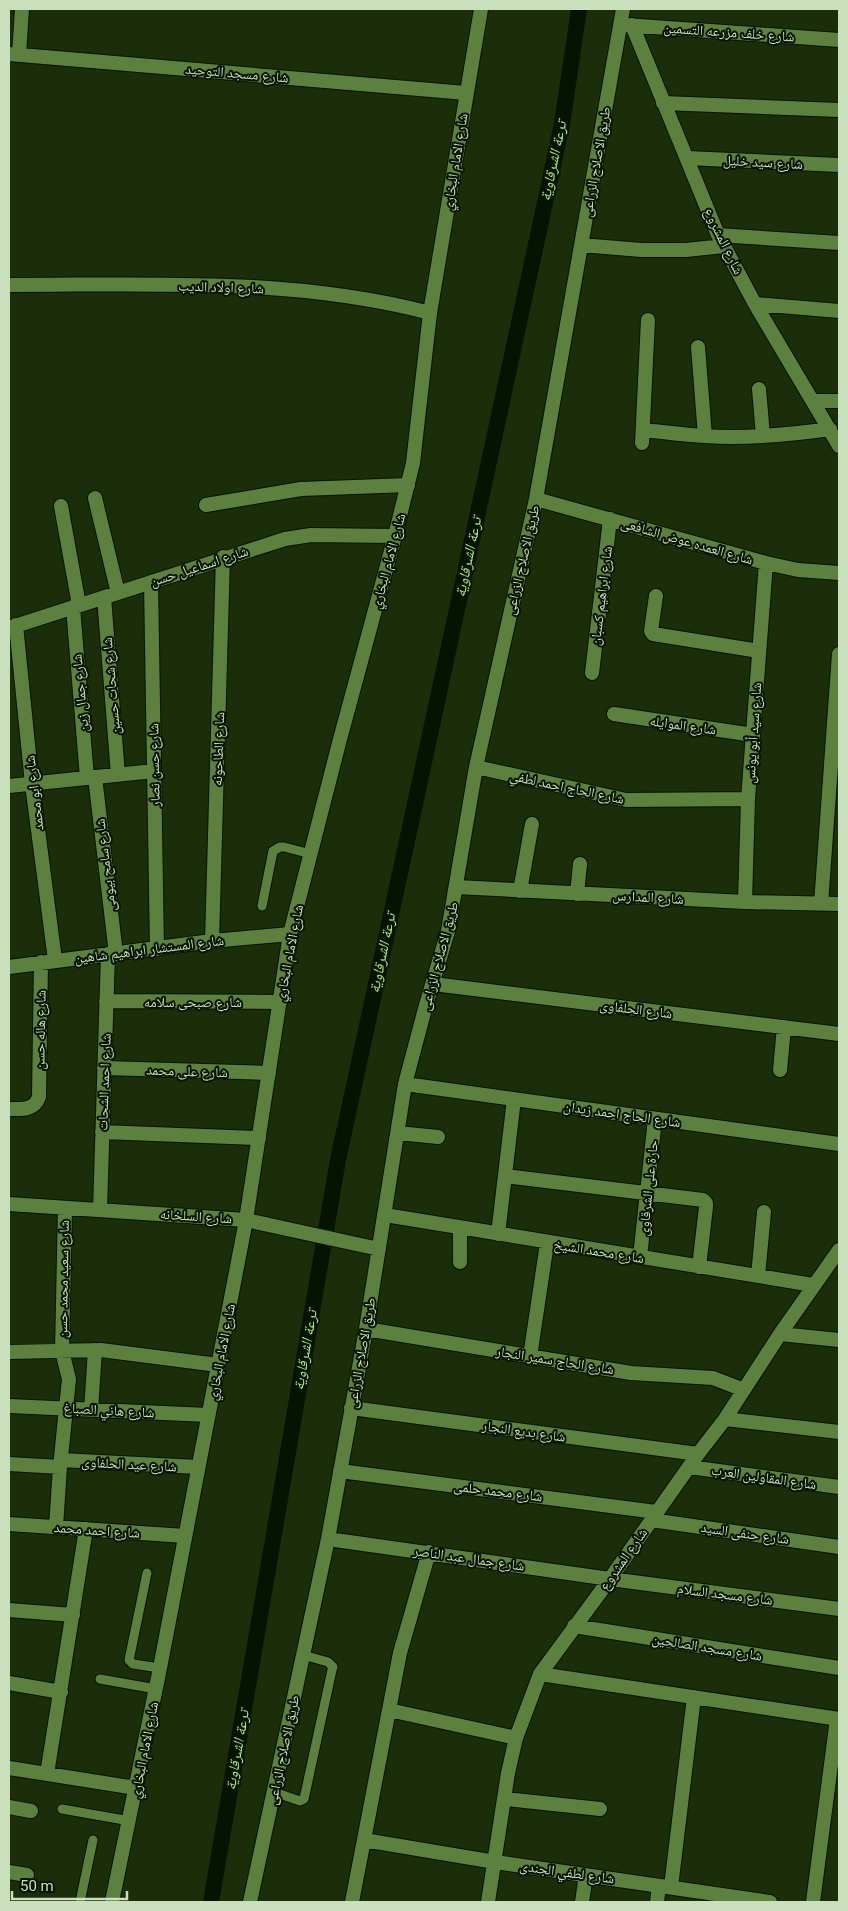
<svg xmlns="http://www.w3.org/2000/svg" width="848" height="1911" font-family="Roboto,'Noto Naskh Arabic',sans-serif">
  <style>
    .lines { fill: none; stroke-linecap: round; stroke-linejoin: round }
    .canal { stroke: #061300; stroke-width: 16 }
    .service-casing { stroke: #051500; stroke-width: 11 }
    .minor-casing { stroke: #051500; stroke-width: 16 }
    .tertiary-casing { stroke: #051500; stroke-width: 16 }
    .service { stroke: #5c813e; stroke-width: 9 }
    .minor { stroke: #5c813e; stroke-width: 14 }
    .tertiary { stroke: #5c813e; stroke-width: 14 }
    .labels { text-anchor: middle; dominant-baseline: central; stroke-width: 4; stroke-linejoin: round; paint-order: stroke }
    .street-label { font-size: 14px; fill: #cadfbc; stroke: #071400 }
    .water-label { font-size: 15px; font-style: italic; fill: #acea79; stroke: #071400 }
  </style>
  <rect width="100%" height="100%" fill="#1b2d09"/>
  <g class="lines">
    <!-- canal -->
    <path class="canal" d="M211,1902l127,-742 224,-1036 17,-115"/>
    <defs>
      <path id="service" d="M262,906l11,-55 7,-4h4l27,7
        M147,1573l-18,87 4,4 27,4
        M100,1679l56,10
        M274,1792l26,9 4,-2 28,-129 1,-3 -5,-5 -25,-7
        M62,1809l68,12
        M80,1902l13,-62"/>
      <path id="minor" d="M625,25l214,15
        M632,25l86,210 37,69 84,142
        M9,54l457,39
        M19,55l3,-46
        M663,103l176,7
        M687,158l152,7
        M718,235l121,8
        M581,245l60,5h45l38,-4
        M9,285c140,0 284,-8 421,28
        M755,304l84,7
        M698,347l7,89
        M759,389l4,47
        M813,401h26
        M643,430c21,2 41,5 62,6 42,3 83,-1 125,-7
        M642,443l6,-123
        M95,498l23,95
        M536,499l230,64 32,7 41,3
        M206,505l95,-16 107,-4
        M61,506l18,99
        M151,582l6,367
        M656,596l-5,35 2,3 106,17
        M104,597l14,178
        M73,607l14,171
        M16,625l16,159 23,176
        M9,628l276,-89 26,-4 84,1
        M592,673l18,-154
        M614,714l139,21
        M476,767l150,33 122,-1
        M95,777l21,177
        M9,786l145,-15
        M457,887l288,15 94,2
        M520,891l12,-67
        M577,894l3,-30
        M745,902l3,-103 18,-236
        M821,904l18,-250
        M212,941l11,-384
        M9,967l203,-26 78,-7
        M433,984l406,50
        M106,1001l174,1
        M104,1068l165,5
        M780,1070l4,-43
        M405,1084l434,60
        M9,1109c12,0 25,2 30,-12l2,-135
        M102,1132l157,6
        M398,1133l40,4
        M505,1176l198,24 3,3v4l-7,60
        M9,1204l237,16 133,29
        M100,1210l8,-256
        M385,1215l428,70
        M460,1228v34
        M498,1234l16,-135
        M640,1257l15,-138
        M758,1276l6,-64
        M366,1329l265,44 82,5 31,12
        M780,1334l59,6
        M9,1352l92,-2 117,15
        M530,1357l17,-114
        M9,1406l199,9
        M351,1408l347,46
        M91,1410l4,-60
        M725,1419l114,13
        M61,1460l137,7
        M9,1464l51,3
        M689,1467l150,20
        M340,1471l316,41
        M651,1520l188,27
        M9,1524l176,12
        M56,1527l4,-60 9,-88 -7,-28 3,-143
        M328,1539l282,40 229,30
        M9,1610l64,5
        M574,1626l265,42
        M540,1674l299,45
        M9,1683l52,9
        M389,1710l127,28
        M9,1768l127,20
        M47,1774l39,-245
        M505,1799l95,10
        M9,1807l22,4
        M364,1840l131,22 275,40
        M9,1872l18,3
        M671,1887l23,-190
        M250,1902l78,-363 38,-210 39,-245 21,-79 22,-74 28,-164 60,-268 87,-490
        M352,1902l48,-249 29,-101
        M488,1902l20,-129 8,-35 24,-64 70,-95 88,-125 27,-35 55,-85 59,-84
        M582,1902l4,-27
        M657,1902l2,-16
        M813,1902l24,-183"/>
      <path id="tertiary" d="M112,1902l48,-234 86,-448 44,-286 49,-191 56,-207 18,-73 17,-150 51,-304"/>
    </defs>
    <!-- service casing -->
    <use href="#service" class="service-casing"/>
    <!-- minor casing -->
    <use href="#minor" class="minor-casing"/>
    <!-- tertiary casing -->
    <use href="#tertiary" class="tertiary-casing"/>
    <!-- service -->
    <use href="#service" class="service"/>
    <!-- minor -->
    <use href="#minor" class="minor"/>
    <!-- tertiary -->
    <use href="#tertiary" class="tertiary"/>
  </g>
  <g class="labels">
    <!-- street labels -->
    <g class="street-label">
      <text transform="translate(729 32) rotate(4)">شارع خلف مزرعه التسمين</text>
      <text transform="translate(237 73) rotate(5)">شارع مسجد التوحيد</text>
      <text transform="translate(455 162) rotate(-81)">شارع الامام البخاري</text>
      <text transform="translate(596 162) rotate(-80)">طريق الاصلاح الزراعى</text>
      <text transform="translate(763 162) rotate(3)">شارع سيد خليل</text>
      <text transform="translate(724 241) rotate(64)">شارع المشروع</text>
      <text transform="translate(221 287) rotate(2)">شارع اولاد الديب</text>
      <text transform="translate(687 541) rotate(16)">شارع العمده عوض الشافعى</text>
      <text transform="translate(522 560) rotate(-77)">طريق الاصلاح الزراعى</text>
      <text transform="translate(388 561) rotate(-75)">شارع الامام البخاري</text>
      <text transform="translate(199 566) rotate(-18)">شارع اسماعيل حسن</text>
      <text transform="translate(601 596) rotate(-83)">شارع ابراهيم كسبان</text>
      <text transform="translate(111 686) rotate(-95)">شارع شحات حسين</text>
      <text transform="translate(80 693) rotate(-95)">شارع جمال زين</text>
      <text transform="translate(683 725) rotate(8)">شارع الموايله</text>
      <text transform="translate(753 733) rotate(-86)">شارع سيد أبو يونس</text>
      <text transform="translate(218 749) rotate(-88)">شارع الطاحونه</text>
      <text transform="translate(154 765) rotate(-91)">شارع حسن نصار</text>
      <text transform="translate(567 787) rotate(12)">شارع الحاج احمد لطفي</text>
      <text transform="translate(34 793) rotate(-97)">شارع ابو محمد</text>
      <text transform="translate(105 865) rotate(-97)">شارع سامح بيومى</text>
      <text transform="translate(648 897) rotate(3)">شارع المدارس</text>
      <text transform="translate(149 949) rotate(-7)">شارع المستشار ابراهيم شاهين</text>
      <text transform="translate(289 953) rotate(-79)">شارع الامام البخاري</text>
      <text transform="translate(439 956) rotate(-75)">طريق الاصلاح الزراعى</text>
      <text x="193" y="1002">شارع صبحى سلامه</text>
      <text transform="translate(636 1009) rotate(7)">شارع الحلفاوى</text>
      <text transform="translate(40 1030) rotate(-89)">شارع هاله حسن</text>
      <text transform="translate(187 1071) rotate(2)">شارع على محمد</text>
      <text transform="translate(104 1082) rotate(-88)">شارع احمد الشحات</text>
      <text transform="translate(622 1114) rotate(8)">شارع الحاج احمد زيدان</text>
      <text transform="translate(648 1188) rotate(-84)">حارة على الشرقاوى</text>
      <text transform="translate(196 1216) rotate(4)">شارع السلخانه</text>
      <text transform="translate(599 1251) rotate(9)">شارع محمد الشيخ</text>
      <text transform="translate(63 1279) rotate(-89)">شارع سعيد محمد حسن</text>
      <text transform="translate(221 1352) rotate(-79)">شارع الامام البخاري</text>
      <text transform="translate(361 1353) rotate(-80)">طريق الاصلاح الزراعى</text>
      <text transform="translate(555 1360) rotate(9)">شارع الحاج سمير النجار</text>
      <text transform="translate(109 1410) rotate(3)">شارع هاني الصباغ</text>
      <text transform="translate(524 1431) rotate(8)">شارع بديع النجار</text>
      <text transform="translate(129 1464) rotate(3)">شارع عيد الحلفاوى</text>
      <text transform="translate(764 1477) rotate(8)">شارع المقاولين العرب</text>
      <text transform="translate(498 1491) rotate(7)">شارع محمد حلمى</text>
      <text transform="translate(97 1530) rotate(4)">شارع احمد محمد</text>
      <text transform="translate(745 1533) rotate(8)">شارع حنفى السيد</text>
      <text transform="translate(469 1558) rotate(8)">شارع جمال عبد الناصر</text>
      <text transform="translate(623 1559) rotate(-55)">شارع المشروع</text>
      <text transform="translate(725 1594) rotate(7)">شارع مسجد السلام</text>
      <text transform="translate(707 1647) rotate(9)">شارع مسجد الصالحين</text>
      <text transform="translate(144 1750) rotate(-79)">شارع الامام البخاري</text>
      <text transform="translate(283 1750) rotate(-78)">طريق الاصلاح الزراعى</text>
      <text transform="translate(567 1872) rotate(8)">شارع لطفي الجندى</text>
    </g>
    <!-- water labels -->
    <g class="water-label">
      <text transform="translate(553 161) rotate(-78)">ترعة الشرقاوية</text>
      <text transform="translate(468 557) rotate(-78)">ترعة الشرقاوية</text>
      <text transform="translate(382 953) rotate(-78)">ترعة الشرقاوية</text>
      <text transform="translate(305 1350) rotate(-80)">ترعة الشرقاوية</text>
      <text transform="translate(237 1750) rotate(-80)">ترعة الشرقاوية</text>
    </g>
  </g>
  <!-- border -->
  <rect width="848" height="1911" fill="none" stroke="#cadfbc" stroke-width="20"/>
  <!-- scale -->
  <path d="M12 1891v8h115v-8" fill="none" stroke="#cadfbc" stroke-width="2.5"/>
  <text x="20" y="1891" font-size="15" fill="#cadfbc" stroke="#071400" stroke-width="4" paint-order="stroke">50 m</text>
</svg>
